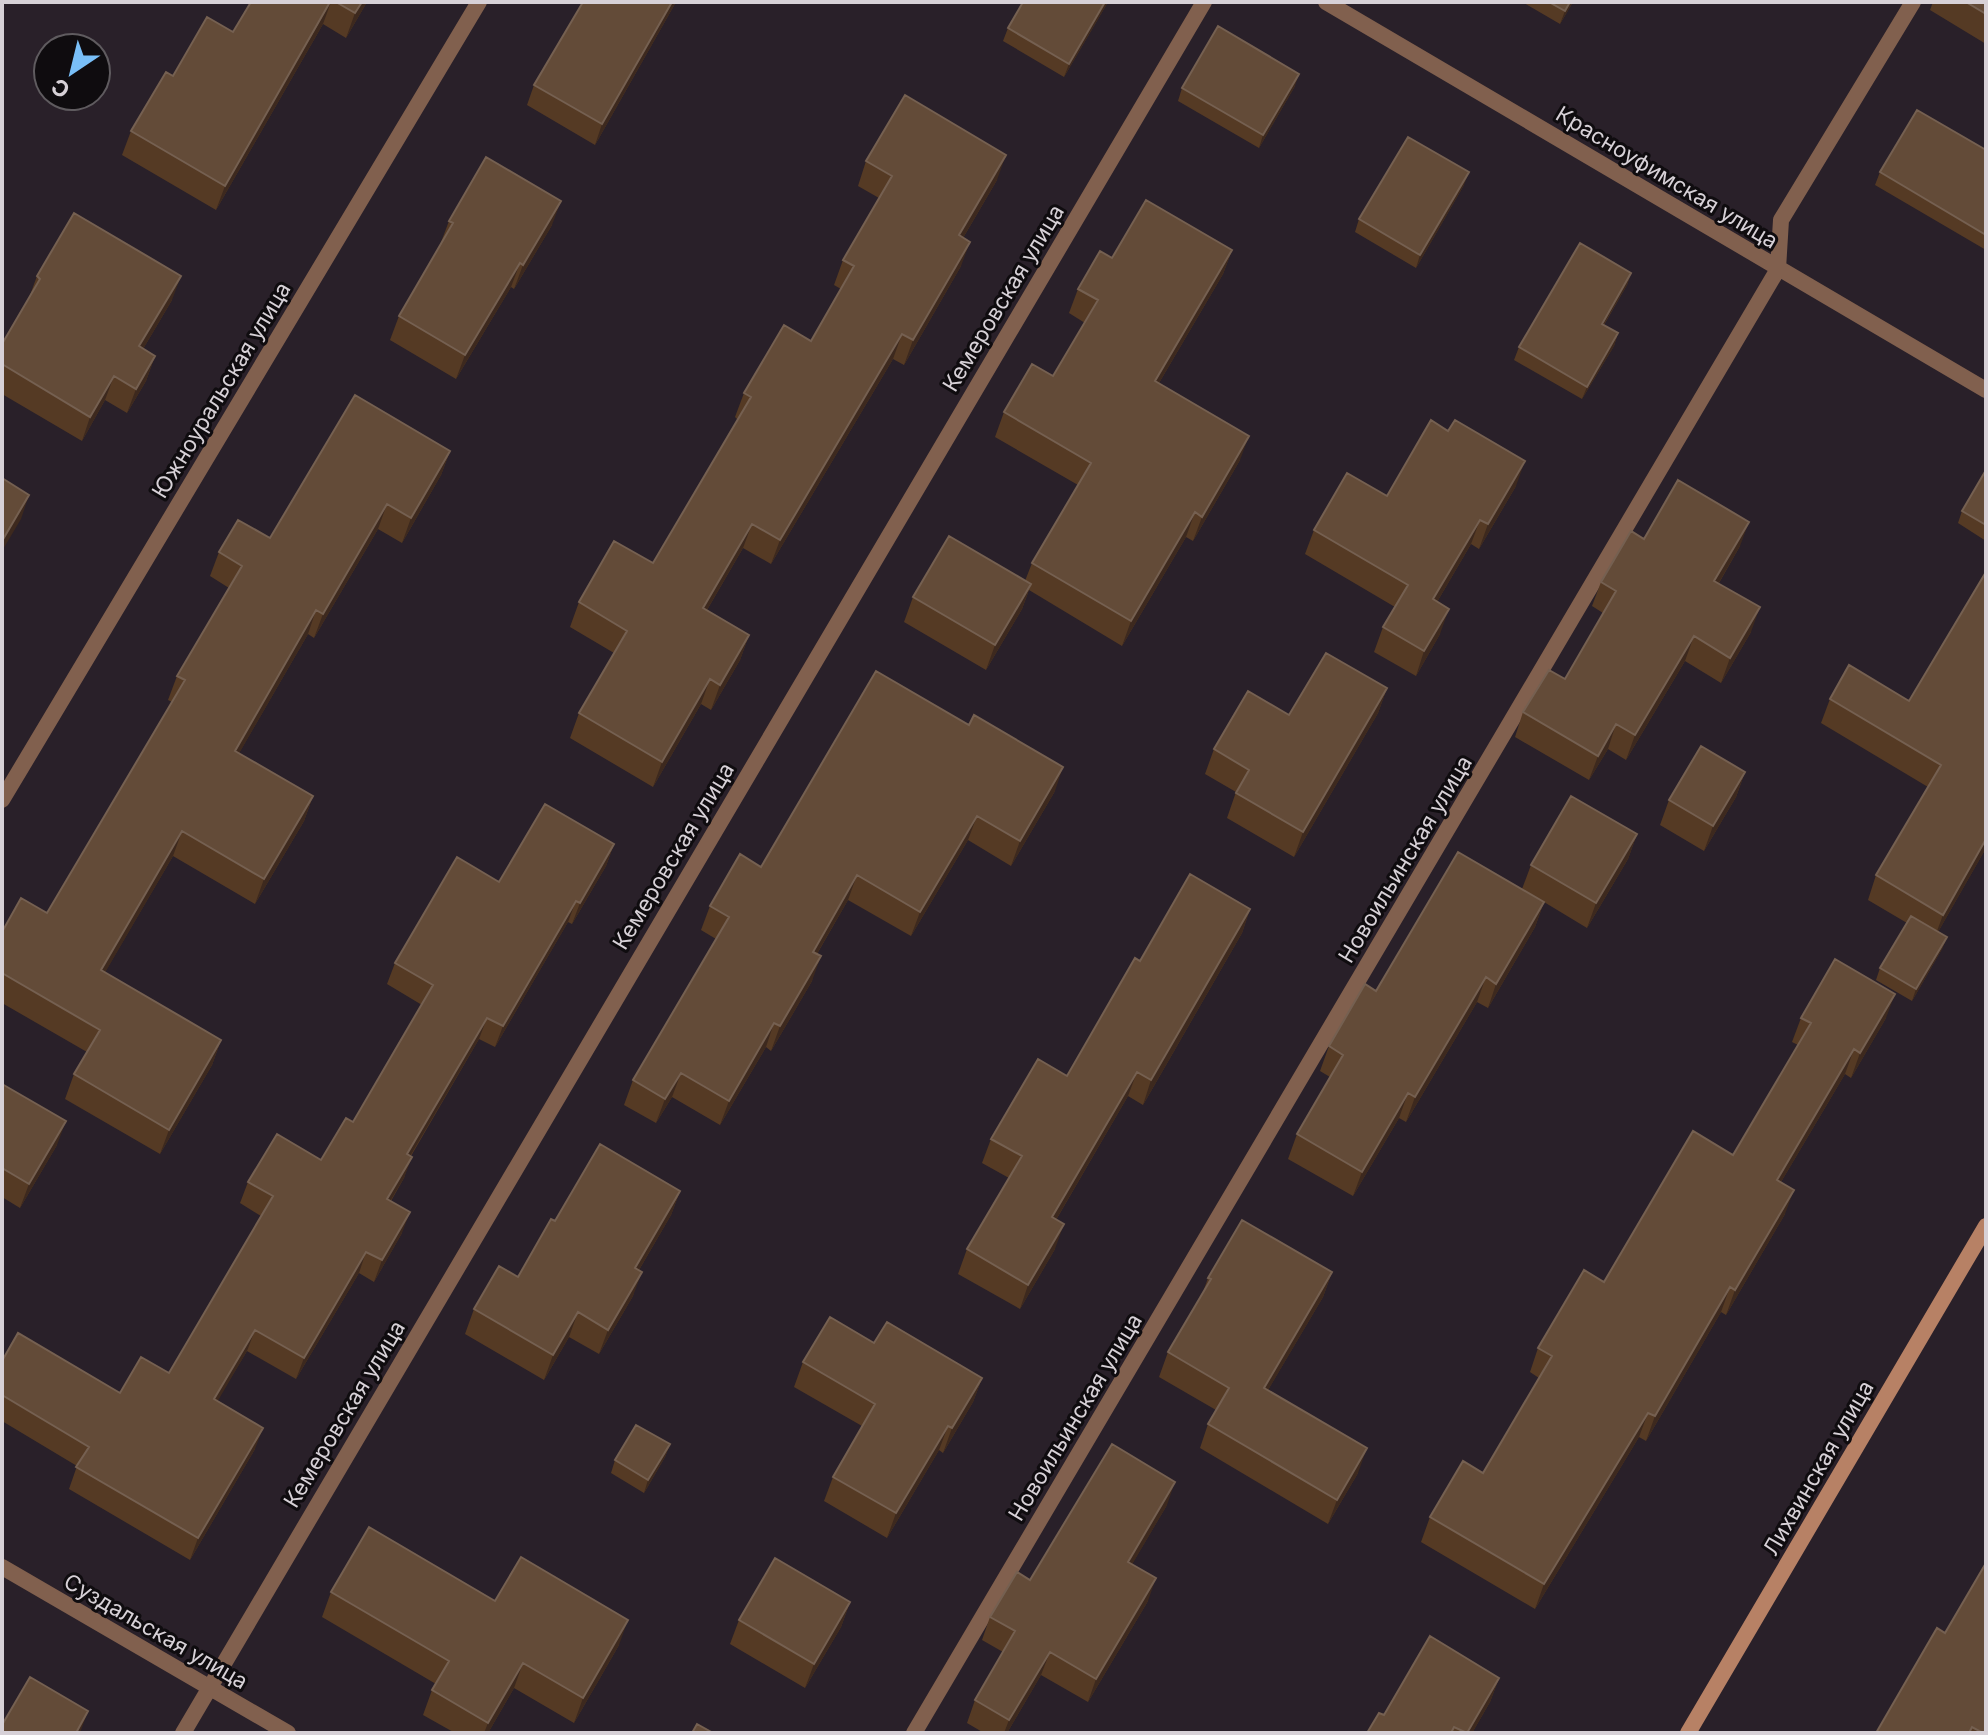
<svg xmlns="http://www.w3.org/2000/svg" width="1988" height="1735" font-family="Inter,sans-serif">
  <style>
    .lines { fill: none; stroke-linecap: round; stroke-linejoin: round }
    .street { stroke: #81604e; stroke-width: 16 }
    .secondary { stroke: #b78165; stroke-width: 16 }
    .wall { fill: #553a24 }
    .shaded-wall { fill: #3d291e }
    .building { fill: #634b38; stroke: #756051; stroke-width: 2 }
    .labels { text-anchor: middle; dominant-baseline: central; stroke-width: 6; stroke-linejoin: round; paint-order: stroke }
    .street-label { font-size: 22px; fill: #d7d1d7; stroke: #0f0c0f }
  </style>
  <rect width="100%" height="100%" fill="#292029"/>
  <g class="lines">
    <!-- street -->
    <path class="street" d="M1326,2l660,388
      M2,800l477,-798
      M2,1567l286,166
      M183,1733l1021,-1731
      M914,1733l864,-1464 3,-49 132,-218"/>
    <!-- secondary -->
    <path class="secondary" d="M1688,1733l298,-507"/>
  </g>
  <!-- wall -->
  <path class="wall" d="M251,2h116l-21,36 -23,-14 -107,186 -94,-55 9,-24 42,-55 60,-44z
    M676,2l-81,143 -68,-40 7,-20z
    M1023,2h85l-44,75 -61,-36 5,-13z
    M1524,2h49l-13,22 -36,-21z
    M1933,2h53v42l-56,-34z
    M1295,86l-36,62 -81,-47 4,-13z
    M1986,150v100l-111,-65 5,-13z
    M866,161l131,19 -34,58 -2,28 -57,99 -11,-6 -122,205 -28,-16 -36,62 42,25 -9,25 -29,50 -10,-6 -48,83 -83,-49 9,-25 35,-60 -44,-26 9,-25 74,-39 85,-143 -3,-3 9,-24 67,-52 30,-52 -7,-4 9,-25 36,-62 -21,-12z
    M1464,185l-48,83 -61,-36 4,-13z
    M449,221l103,4 -38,64 -3,-2 -55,92 -66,-39 9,-24 41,-71z
    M1232,250l-9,24 -64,109 81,77 -47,81 -7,-4 -64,109 -93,-56 -7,19 -36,61 -82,-48 9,-25 112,-16 7,-18 46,-78 -83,-48 9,-25 49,-36 32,-53 -16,-10 9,-24 34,-31z
    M1631,273l-4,12 -23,40 14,8 -4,13 -32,53 -68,-39 5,-13z
    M37,276l135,24 -29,49 12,7 -9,25 -19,32 -22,-13 -23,41 -80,-47v-50l27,-46z
    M450,451l-9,24 -39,68 -24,-14 -64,109 -6,-4 -69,119 74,43 -9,25 -49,83 -82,-48 -68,116 116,68 -9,25 -52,89 -95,-55 9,-25 13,-22 -85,-49v-71l45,-19 125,-211 -4,-2 9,-24 52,-88 -19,-12 9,-24 51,-14z
    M1986,470v71l-28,-18 4,-12z
    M1516,486l-37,63 -8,-5 -34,58 3,32 -24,42 -42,-24 9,-25 12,-20 -90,-53 9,-24z
    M1644,539l96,7 -21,37 32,49 -30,51 -36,-22 -59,99 -18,-11 -19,31 -74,-43 8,-25 42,-33 38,-66 -11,-7 9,-24z
    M1387,688l-9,25 -84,144 -67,-39 9,-26 -31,-18 9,-25 75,-34z
    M1830,699l79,2 77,147 -48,84 9,5 -5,12 -30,52 -36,-21 4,-12 27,-45 -39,-23 8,-25 52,-88 -107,-64z
    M1745,772l-9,25 -32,54 -44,-26 9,-25z
    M1055,791l-44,75 -43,-26 -57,96 -63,-36 -31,54 -5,27 -41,70 -5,-4 -46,78 -48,-28 -16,26 -32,-18 9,-25 83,-141 -15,-9 9,-24 51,-39z
    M1637,834l-9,25 -41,69 -43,-26 -9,25 -47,81 -11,-6 -71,120 -7,-4 -46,78 -65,-37 9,-25 33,-57 -10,-6 9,-25 47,-55 146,-102 9,-24z
    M614,844l-8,22 -34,58 -4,-2 -73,125 -16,-8 -68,117 -7,22 -13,23 11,32 -28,49 -15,-9 -63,106 -49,-28 -30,50 38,48 -65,111 -121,-71 8,-23 -75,-45v-60l118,32 49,-20 92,-157 -21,-13 8,-21 73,-22 32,-38 69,-117 -35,-21 8,-21 104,-81z
    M1250,909l-8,24 -99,172 -15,-9 -72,124 -1,29 -35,60 -62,-35 9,-25 42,-71 -27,-15 9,-24 76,-63 73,-115z
    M1801,1018h85l-35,60 -6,-4 -64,108 4,32 -59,101 -5,-3 -75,129 -7,-4 -104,172 -114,-67 9,-25 53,-44 56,-95 -9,-6 8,-24 195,-193 65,-110 -6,-3z
    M2,1084l55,61 -37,63 -18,-11z
    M680,1191l-9,24 -32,55 -6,26 -34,58 -30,-17 -25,43 -79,-46 9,-25 44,-32 37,-56z
    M1332,1272l-9,25 -55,93 90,83 -30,51 -128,-76 8,-24 8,-14 -57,-33 9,-25 34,-57 6,-17z
    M874,1343l108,35 -9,24 -30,51 -4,-3 -52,88 -63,-37 9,-24 29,-51 -68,-39 9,-25z
    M670,1444l-5,13 -21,36 -33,-20 4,-13z
    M1167,1505l-35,59 16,37 -60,101 -47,-27 -34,58h-23l-17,-10 8,-23 28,-48 -21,-12 8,-23 40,-37z
    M331,1592l164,9 124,44 -45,78 -60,-35 -26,45h-33l-32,-18 9,-25 4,-6 -114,-67z
    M850,1602l-9,25 -36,61 -75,-44 9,-24z
    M1945,1633l41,100h-110z
    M1499,1678l-9,24 -18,31h-105l17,-18z"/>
  <!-- shaded-wall -->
  <path class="shaded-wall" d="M331,2l-8,22 -107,186 9,-24z
    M362,2h5l-21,36 9,-25z
    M672,2h4l-81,143 7,-21z
    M1105,2h3l-44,75 5,-13z
    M1570,2h3l-13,22 5,-13z
    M1299,74l-4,12 -36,62 4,-13z
    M1006,155l-9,25 -47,80 9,-25z
    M1469,172l-5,13 -48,83 4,-13z
    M561,201l-9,24 -38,64 9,-24z
    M970,242l-9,24 -57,99 9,-25z
    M1232,250l-9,24 -77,131 9,-24z
    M520,263l-9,24 -55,92 9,-24z
    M1631,273l-4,12 -30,51 5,-12z
    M181,276l-9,24 -42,71 9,-25z
    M1618,333l-4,13 -32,53 5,-12z
    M902,334l-9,25 -122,205 9,-24z
    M155,356l-9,25 -19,32 9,-24z
    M114,376l-9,24 -23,41 8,-24z
    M1249,436l-9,24 -47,81 9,-24z
    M450,451l-9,24 -39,68 9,-25z
    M1525,461l-9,25 -37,63 9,-25z
    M29,495l-8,24 -19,32v-10z
    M387,504l-9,25 -64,109 9,-24z
    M1195,512l-9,25 -64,109 9,-25z
    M1480,520l-9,24 -47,80 9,-25z
    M1749,522l-9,24 -34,59 8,-24z
    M752,524l-9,24 -49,84 9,-24z
    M1031,584l-9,25 -36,61 9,-25z
    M1760,607l-9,25 -30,51 9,-25z
    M1449,609l-9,25 -24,42 8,-25z
    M316,610l-8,24 -82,142 9,-25z
    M749,635l-9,25 -29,50 9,-25z
    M1694,636l-9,25 -59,99 9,-25z
    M710,679l-9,25 -48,83 9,-25z
    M1387,688l-9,25 -84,144 9,-25z
    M1616,724l-8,25 -19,31 9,-24z
    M1063,767l-8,24 -44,75 9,-25z
    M1745,772l-9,25 -32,54 9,-25z
    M313,796l-9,25 -49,83 9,-25z
    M977,816l-9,24 -57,96 9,-24z
    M182,831l-9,25 -81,139 9,-25z
    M1637,834l-9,25 -41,69 9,-25z
    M1986,839v9l-52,91 9,-24z
    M614,844l-8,22 -34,58 8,-21z
    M857,875l-9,25 -44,76 9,-24z
    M576,901l-8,21 -73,125 8,-21z
    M1544,902l-9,25 -47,81 8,-24z
    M1250,909l-8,24 -99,172 8,-25z
    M1947,937l-5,12 -30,52 4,-12z
    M821,956l-9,25 -41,70 9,-25z
    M1486,977l-9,25 -71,120 9,-25z
    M1895,994l-9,24 -35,60 9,-25z
    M487,1018l-8,21 -80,136 8,-21z
    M774,1023l-8,24 -46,78 9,-24z
    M221,1040l-9,25 -52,89 9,-24z
    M1854,1049l-9,25 -77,130 9,-24z
    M1137,1072l-9,24 -85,146 9,-25z
    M681,1073l-9,24 -16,26 9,-24z
    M1408,1093l-9,25 -46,78 9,-24z
    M66,1121l-9,24 -37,63 9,-24z
    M412,1157l-8,21 -25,42 8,-21z
    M1794,1190l-9,24 -59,101 9,-25z
    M680,1191l-9,24 -45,77 9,-24z
    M410,1212l-8,21 -28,49 8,-22z
    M1064,1224l-9,25 -35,60 8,-24z
    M366,1252l-7,21 -63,106 8,-21z
    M642,1272l-9,24 -34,58 9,-24z
    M1332,1272l-9,25 -68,115 9,-24z
    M1730,1287l-9,25 -75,129 9,-25z
    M578,1312l-9,25 -25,43 9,-25z
    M255,1330l-8,21 -41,70 8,-22z
    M982,1378l-9,24 -30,51 9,-25z
    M1648,1413l-9,24 -104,172 9,-25z
    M948,1426l-9,24 -52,88 9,-25z
    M263,1428l-8,21 -65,111 8,-22z
    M670,1444l-5,13 -21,36 4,-13z
    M1367,1448l-9,25 -30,51 9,-24z
    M1175,1482l-8,23 -47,80 8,-23z
    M1156,1578l-8,23 -60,101 8,-23z
    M850,1602l-9,25 -36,61 9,-24z
    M628,1620l-9,25 -45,78 9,-25z
    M1050,1652l-9,23 -34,58h-3l5,-13z
    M523,1663l-9,25 -26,45h-4l4,-10z
    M1499,1678l-9,24 -18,31h-5z
    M88,1711l-8,22h-4z"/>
  <!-- building -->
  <path class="building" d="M251,2h79l-105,184 -94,-55 35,-59 7,4 34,-59 26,15z
    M336,2h26l-7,11z
    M583,2h89l-70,122 -68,-39z
    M1023,2h82l-36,62 -61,-36z
    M1549,2h21l-5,9z
    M1966,2h20v12z
    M1218,26l81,48 -36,61 -81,-47z
    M905,95l101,60 -47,80 11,7 -57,98 -11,-6 -122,206 -28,-16 -49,84 46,27 -29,50 -10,-6 -48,83 -83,-49 48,-82 -48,-29 35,-61 39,22 98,-166 -7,-4 40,-68 27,16 43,-75 -11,-6 49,-84 -26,-15z
    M1917,110l69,40v85l-106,-63z
    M1408,137l61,35 -49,83 -61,-36z
    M486,157l75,44 -38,64 -3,-2 -55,92 -66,-39 54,-93 -4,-2z
    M1146,200l86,50 -77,131 94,55 -47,81 -7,-5 -64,109 -99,-58 59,-100 -87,-51 28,-48 21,12 45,-76 -20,-11 22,-38 12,7z
    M74,213l107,63 -42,70 16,10 -19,33 -22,-13 -24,41 -88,-53v-20l38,-65 -3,-3z
    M1580,243l51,30 -29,51 16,9 -31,54 -68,-40z
    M355,395l95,56 -39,67 -24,-14 -64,110 -7,-4 -81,141 78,45 -49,83 -82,-48 -81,139 120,70 -52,90 -95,-56 26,-44 -98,-57v-41l19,-34 26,15 138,-233 -8,-4 65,-110 -23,-14 19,-32 32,18z
    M1431,420l17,11 7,-11 70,41 -37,63 -8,-4 -47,79 16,10 -25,42 -41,-24 25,-42 -94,-55 33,-57 40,23z
    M1986,470v55l-24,-14z
    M2,478l27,17 -27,46z
    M1678,480l71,42 -35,59 46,26 -30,51 -36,-22 -59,99 -19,-11 -18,32 -75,-44 26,-42 16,9 51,-88 -15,-9 30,-51 13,8z
    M949,536l82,48 -36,61 -82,-48z
    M1986,572v267l-43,76 -67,-40 65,-110 -111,-66 19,-34 60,36z
    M1326,653l61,35 -84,144 -67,-39 13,-23 -35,-21 34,-58 41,24z
    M876,671l93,54 5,-10 89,52 -43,74 -43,-25 -57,96 -63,-37 -44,77 8,4 -41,70 -6,-3 -45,78 -48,-28 -16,26 -32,-19 96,-163 -19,-11 30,-52 21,13z
    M1701,746l44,26 -32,54 -44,-26z
    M1571,796l66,38 -41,69 -65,-38z
    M545,804l69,40 -34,59 -4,-2 -73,125 -16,-8 -80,136 5,3 -25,42 23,13 -28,48 -16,-8 -62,106 -49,-28 -41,69 49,29 -65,110 -122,-71 13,-20 -87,-52v-34l16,-28 102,60 21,-36 28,16 104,-177 -25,-14 29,-48 44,26 25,-42 7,4 80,-137 -38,-22 62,-106 42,25z
    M1458,852l86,50 -48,82 -10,-7 -71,120 -7,-4 -46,79 -65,-38 46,-79 -14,-9 36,-62 11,7z
    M1190,874l60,35 -99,171 -14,-8 -85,145 12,7 -36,61 -61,-36 55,-93 -31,-17 47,-80 29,17 68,-118 5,3z
    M1911,916l36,21 -31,52 -36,-21z
    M1835,959l60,35 -35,59 -6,-4 -77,131 17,10 -59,100 -5,-3 -75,129 -7,-3 -104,171 -114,-67 33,-56 20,12 69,-117 -14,-8 46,-78 20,12 89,-151 40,24 78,-132 -10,-5z
    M2,1084l64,37 -37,63 -27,-16z
    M600,1144l80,47 -45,77 7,4 -34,58 -30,-18 -25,43 -79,-46 25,-43 19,11 33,-58 4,2z
    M1242,1220l90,52 -68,116 103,60 -30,52 -129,-76 21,-36 -61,-36 43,-73 -3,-1z
    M830,1317l44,26 13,-21 95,56 -30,50 -4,-2 -52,87 -63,-36 42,-73 -72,-42z
    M636,1425l34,19 -22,36 -33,-20z
    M1112,1444l63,38 -47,80 28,16 -60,101 -46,-27 -41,68 -34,-20 40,-69 -25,-14 27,-45 13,8z
    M369,1527l126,74 26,-44 107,63 -45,78 -60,-35 -35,60 -56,-33 17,-29 -118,-69z
    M775,1558l75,44 -36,62 -75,-44z
    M1986,1563v170h-3l-11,-6 -3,6h-93l61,-105 8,5z
    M1430,1636l69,42 -32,55 -13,-6 -3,6h-84l12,-20 5,2z
    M30,1677l58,34 -12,22h-74v-8z
    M697,1724l16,9h-21z"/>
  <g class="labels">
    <!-- street labels -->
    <g class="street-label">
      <text transform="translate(1667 177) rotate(31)">Красноуфимская улица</text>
      <text transform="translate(1003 298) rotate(-59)">Кемеровская улица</text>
      <text transform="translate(221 390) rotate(-59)">Южноуральская улица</text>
      <text transform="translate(673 856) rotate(-59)">Кемеровская улица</text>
      <text transform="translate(1405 859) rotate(-59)">Новоильинская улица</text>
      <text transform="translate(344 1414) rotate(-59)">Кемеровская улица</text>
      <text transform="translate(1075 1417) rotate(-59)">Новоильинская улица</text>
      <text transform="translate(1818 1468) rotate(-60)">Лихвинская улица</text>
      <text transform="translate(156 1631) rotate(30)">Суздальская улица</text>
    </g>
  </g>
  <!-- border -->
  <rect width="1988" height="1735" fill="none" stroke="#d7d1d7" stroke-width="8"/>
  <!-- north arrow -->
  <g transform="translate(72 72) rotate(215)"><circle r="38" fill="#0f0c0f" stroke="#5f5b5f" stroke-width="2"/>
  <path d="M0-6L14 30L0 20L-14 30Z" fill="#79bff8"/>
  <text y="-12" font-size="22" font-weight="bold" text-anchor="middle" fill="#d7d1d7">С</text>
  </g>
</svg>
